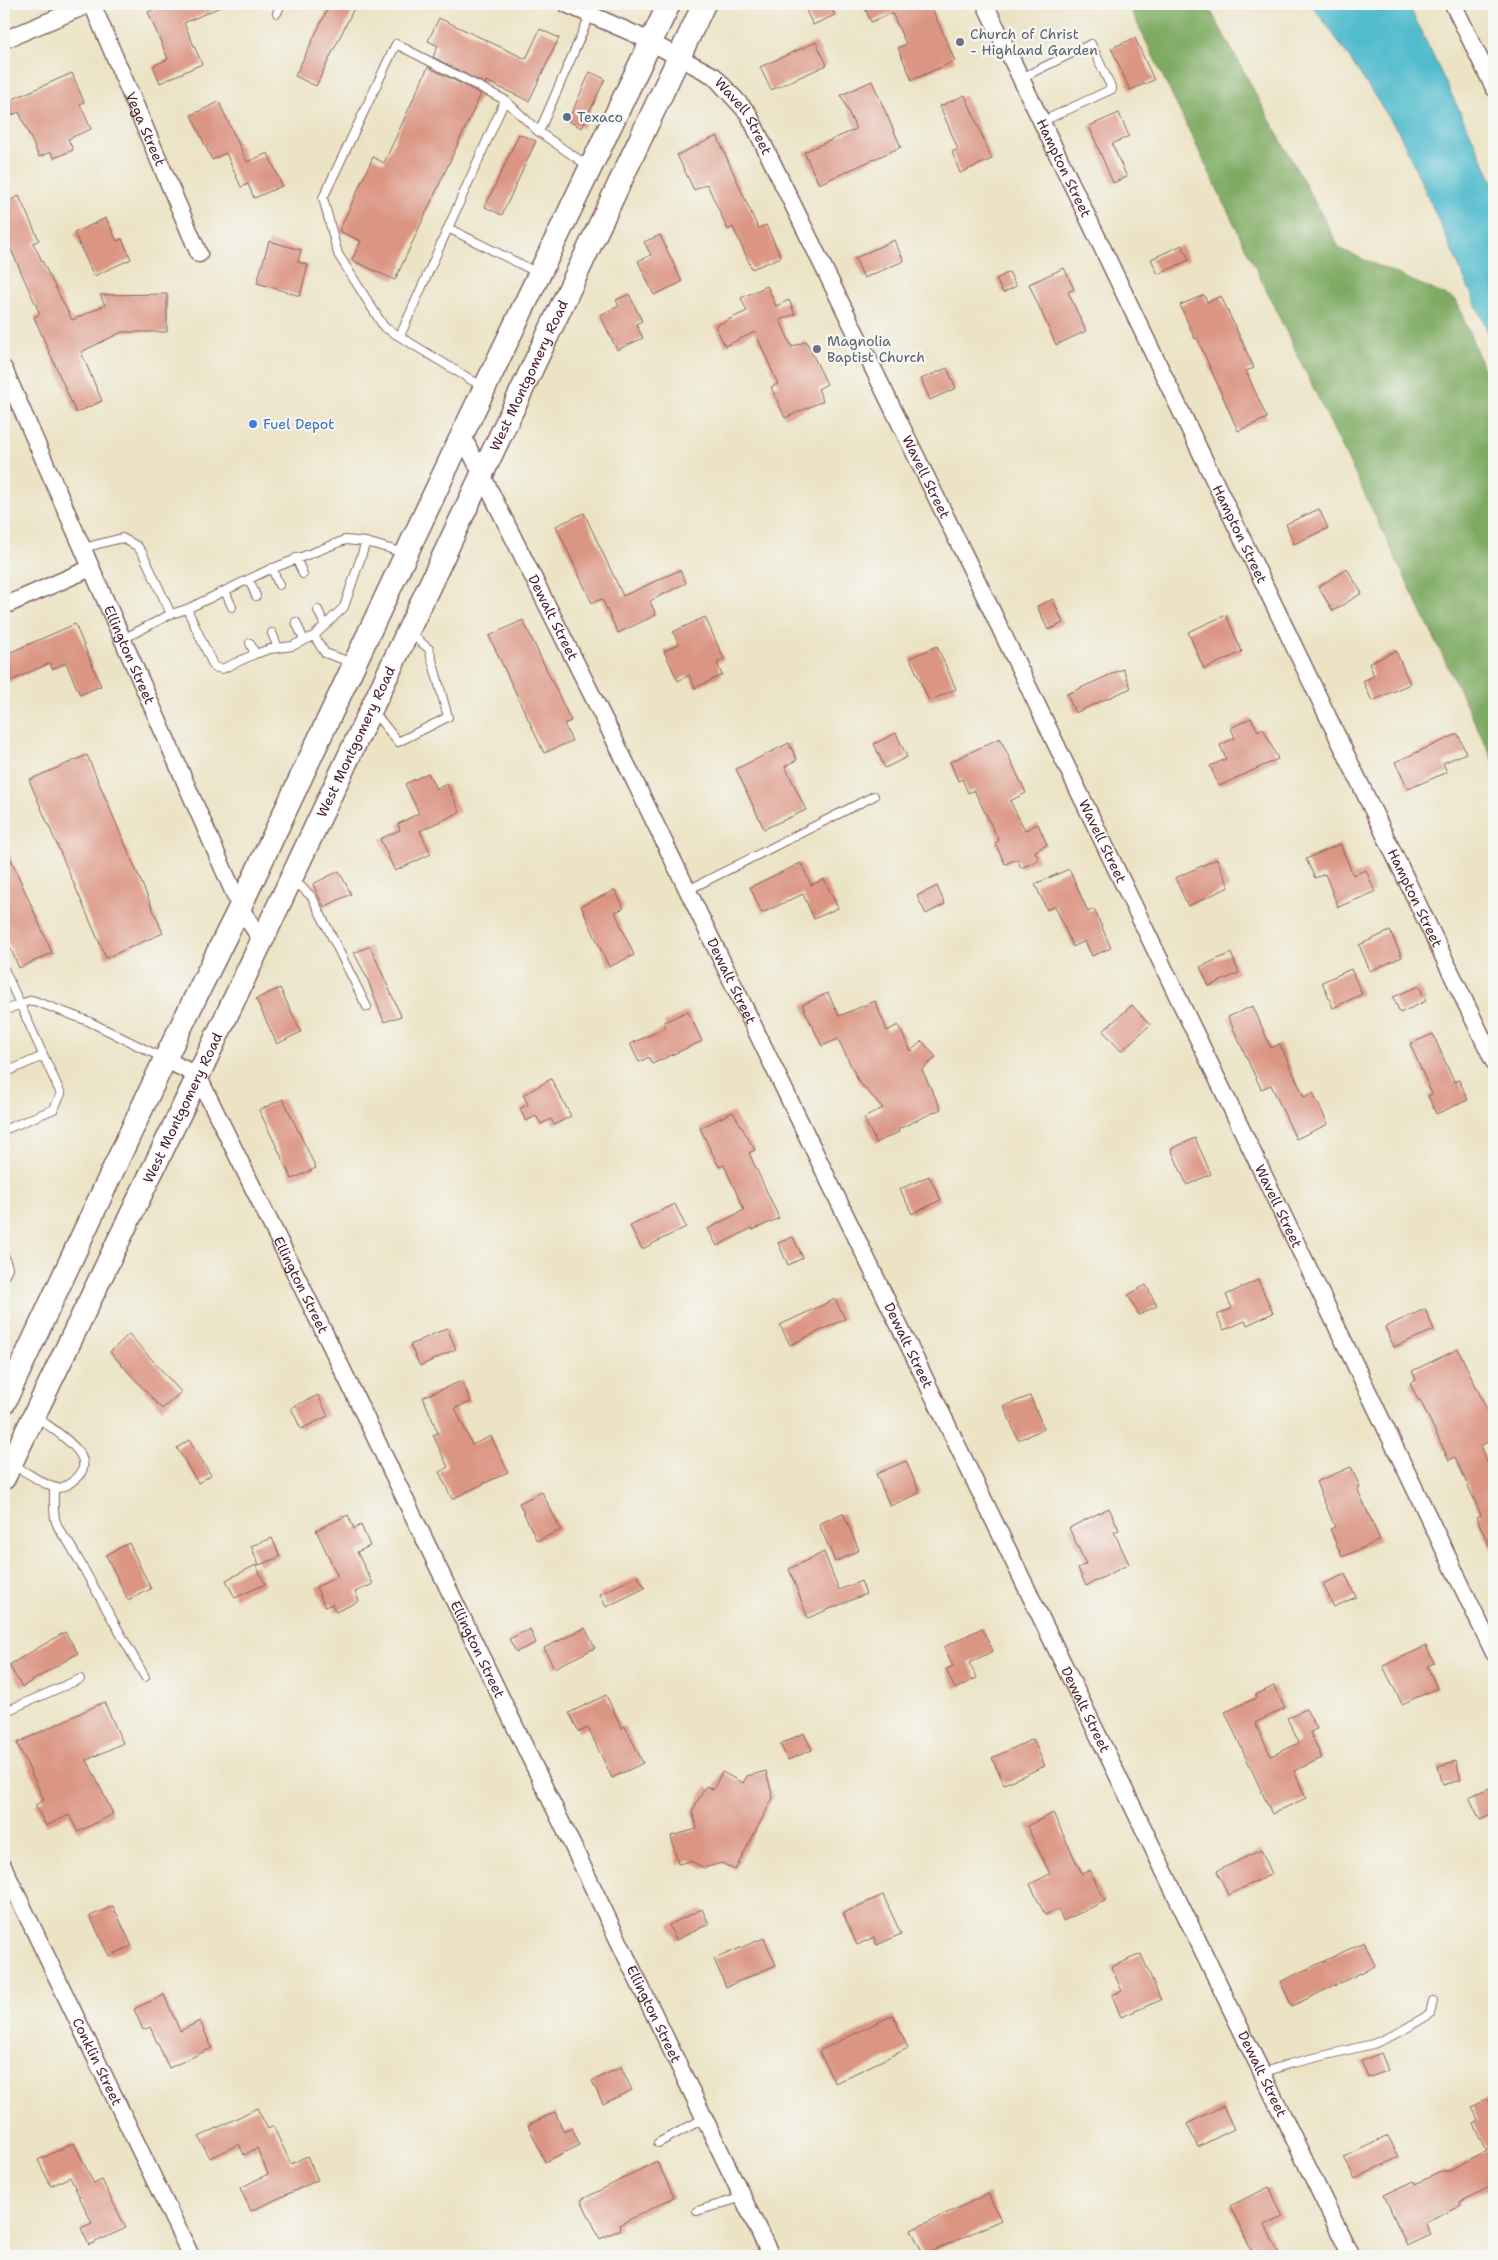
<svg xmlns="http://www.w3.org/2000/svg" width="1498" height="2260" font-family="'Shantell Sans',sans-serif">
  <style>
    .forest { fill: #7eaa62; stroke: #646446 }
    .water { fill: #51bccd; stroke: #4e6e7c }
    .building { fill: #db9583 }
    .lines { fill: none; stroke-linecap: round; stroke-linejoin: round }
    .service-casing { stroke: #836461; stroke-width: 10 }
    .minor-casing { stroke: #836461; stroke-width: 19 }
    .secondary-casing { stroke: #836461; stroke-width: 25 }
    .service { stroke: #fff; stroke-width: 8 }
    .minor { stroke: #fff; stroke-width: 16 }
    .secondary { stroke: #fff; stroke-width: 22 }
    .worship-dot { fill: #6b7280; stroke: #f6f6f2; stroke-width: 2 }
    .service-dot { fill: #5c6f8a; stroke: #f6f6f2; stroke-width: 2 }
    .shop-dot { fill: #3f7fe0; stroke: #f6f6f2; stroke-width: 2 }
    .labels { text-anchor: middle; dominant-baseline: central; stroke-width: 4.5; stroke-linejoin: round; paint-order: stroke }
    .worship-label { font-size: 14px; fill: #5b616d; stroke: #f6f6f2; text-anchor: start }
    .service-label { font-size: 14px; fill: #4e5e75; stroke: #f6f6f2; text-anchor: start }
    .street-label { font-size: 14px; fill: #4a1f2b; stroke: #f6f6f2 }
    .shop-label { font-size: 14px; fill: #366cbe; stroke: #f6f6f2; text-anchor: start }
  </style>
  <rect width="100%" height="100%" fill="#f6f6f2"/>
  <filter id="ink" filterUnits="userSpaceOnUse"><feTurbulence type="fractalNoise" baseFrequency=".02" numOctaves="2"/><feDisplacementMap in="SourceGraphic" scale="10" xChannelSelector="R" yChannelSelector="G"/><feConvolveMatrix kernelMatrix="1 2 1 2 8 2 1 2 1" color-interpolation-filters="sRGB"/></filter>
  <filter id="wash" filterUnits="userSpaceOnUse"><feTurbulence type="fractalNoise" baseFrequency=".0096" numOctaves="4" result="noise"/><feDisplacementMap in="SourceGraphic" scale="20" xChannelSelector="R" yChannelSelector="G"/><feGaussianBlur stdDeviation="1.12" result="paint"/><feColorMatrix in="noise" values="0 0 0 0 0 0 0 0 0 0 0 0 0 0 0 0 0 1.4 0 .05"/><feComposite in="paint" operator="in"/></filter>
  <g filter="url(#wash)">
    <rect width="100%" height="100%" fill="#ece3c5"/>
    <!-- forest -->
    <path class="forest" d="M1128,4h79l133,245 116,51 38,94v368z"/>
    <!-- water -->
    <path class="water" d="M1311,4h97l86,179v162l-94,-211 -70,-105z"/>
    <g id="blocks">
      <!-- building -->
      <path class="building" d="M167,4h60l-43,19 18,41 -42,19 -7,-17 15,-7 -20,-47z
        M330,4h26l-40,82 -21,-10z
        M803,4h27l5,11 -22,10z
        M863,4h67l25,57 -43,19 -14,-32 8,-4 -14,-31 -21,9z
        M439,18l87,41 14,-30 19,9 -30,63 -43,-20 -1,3 -52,-27 5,-11 -10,-5z
        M1135,38l19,42 -24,10 -19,-42z
        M816,42l11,23 -56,25 -11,-23z
        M428,67l53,27 -86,186 -43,-20 9,-19 -22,-10 34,-74 11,6z
        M590,72l15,7 -23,49 -14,-7z
        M72,73l12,29 -4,2 11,25 -23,10 5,11 -19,8 -3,-6 -12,5 -20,-45 -15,7v-16z
        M872,81l29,66 -82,37 -15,-32 52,-23 -15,-34z
        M965,95l27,64 -32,14 -8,-21 6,-3 -18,-43z
        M219,102l28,60 21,-9 14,33 -28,12 -6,-14 -7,3 -15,-34 -14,7 -21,-45z
        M1119,113l10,23 -17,8 15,33 -14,6 -24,-57z
        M519,134l17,7 -34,74 -17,-8z
        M717,136l41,92 8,-3 15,32 -29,12 -19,-42 -5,3 -21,-46 -13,6 -17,-35z
        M19,196l20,44 -6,3 39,77 33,-15 -5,-10 67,-1v38h-45l-41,20 21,49 -26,12 -42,-96 6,-3 -36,-80v-31z
        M106,218l11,23 5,-2 9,20 -37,17 -20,-43z
        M660,235l22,47 -28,13 -16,-34 13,-6 -7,-13z
        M894,240l10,21 -40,17 -9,-20z
        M269,241l32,9 -3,12 10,3 -8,31 -43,-13z
        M1182,245l7,15 -31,14 -7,-15z
        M1064,268l10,21 -6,3 18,39 -30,14 -27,-61z
        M1009,272l7,14 -13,7 -7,-14z
        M767,286l9,20 13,-6 6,14 -15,6 12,27 14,-6 21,43 -9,5 5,12 -38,17 -14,-31 7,-3 -23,-52 -30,14 -10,-20 32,-15 -6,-13z
        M629,294l13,27 -6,3 7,14 -26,12 -17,-35 19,-9 -3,-6z
        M1204,295l3,7 14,-6 33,72 -8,3 21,47 -29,13 -41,-93 -2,1 -15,-34z
        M947,368l9,20 -26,12 -9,-21z
        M1319,509l9,19 -34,16 -8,-20z
        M584,513l39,83 57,-26 6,13 -36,18 6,14 -38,18 -16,-34 -10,4 -36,-77z
        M1347,569l15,24 -29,18 -15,-24z
        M1053,599l10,24 -15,7 -11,-24z
        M1226,615l16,37 -38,17 -16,-37z
        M705,617l19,42 -7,4 5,12 -27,13 -6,-13 -11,6 -14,-30 15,-7 -6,-12z
        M523,620l48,101 -7,3 8,17 -28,12 -55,-117z
        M75,624l26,62 -21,9 -14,-32 -14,6 -2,-6 -46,21v-29z
        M937,646l19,43 -27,12 -19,-43z
        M1396,651l14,33 -38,17 -9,-20 11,-5 -5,-13z
        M1123,669l8,19 -56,25 -8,-19z
        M1251,718l7,13 5,-3 15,31 -59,27 -9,-20 16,-7 -6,-14 15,-7 -4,-10z
        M896,733l11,24 -22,11 -11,-24z
        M1458,734l8,19 -23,10 4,9 -39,17 -13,-27z
        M1000,738l26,55 -16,8 15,29 13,-6 9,21 -12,6 4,9 -18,8 -4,-9 -12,5 -10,-21 4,-2 -25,-51 -6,3 -6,-14 -4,2 -8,-19z
        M789,743l8,17 -12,6 21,44 -42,19 -28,-60z
        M87,755l76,178 -57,25 -77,-178z
        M428,773l8,16 11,-5 13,28 -40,19 11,23 -36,17 -15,-32 20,-9 -2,-6 21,-11 -14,-29z
        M4,843l48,110 -33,15 -15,-35z
        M1340,844l13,31 13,-5 9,22 -37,15 -13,-33 -10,4 -9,-19z
        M1217,859l12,28 -41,19 -13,-28z
        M801,863l10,22 13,-6 14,29 -24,11 -11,-25 -41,19 -12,-26z
        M1069,869l19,43 6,-3 17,39 -19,8 -7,-15 -12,6 -18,-41 -8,4 -12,-26z
        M339,871l12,23 -27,13 -11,-23z
        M937,886l8,18 -19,10 -9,-18z
        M615,890l9,18 -9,4 19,43 -25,12 -28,-61z
        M1390,931l12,26 -32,14 -11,-26z
        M370,946l31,70 -17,6 -17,-44 -13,-25z
        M1231,953l8,20 -30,13 -9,-19z
        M1351,969l11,25 -29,14 -11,-26z
        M1419,986l7,15 -26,12 -7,-16z
        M280,988l21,44 -24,12 -21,-45z
        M828,993l11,23 36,-15 12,30 11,-6 13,26 11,-10 14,16 -14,13 19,39 -43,20 1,3 -23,11 -12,-25 19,-10 -24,-26 -21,-43 -16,7 -20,-41z
        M1132,1005l18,20 -29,26 -18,-20z
        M1253,1006l18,42 9,-4 24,53 9,-4 15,31 -32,15 -25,-54 -10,4 -33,-72z
        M688,1011l14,30 -50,23 -3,-7 -10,5 -9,-18 36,-16 -2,-6z
        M1433,1034l21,48 5,-2 9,20 -32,14 -8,-18 4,-2 -22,-50z
        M551,1079l20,37 -17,9 -3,-6 -10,5 -5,-8 -10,5 -6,-12 8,-5 -5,-9z
        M283,1099l33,69 -24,11 -33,-69z
        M733,1112l22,38 -6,3 30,65 -26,12 -1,-2 -35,18 -9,-17 36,-19 -20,-45 -5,2 -19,-39z
        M1195,1138l16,36 -24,11 -16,-36z
        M929,1176l12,24 -29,14 -12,-25z
        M675,1204l11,23 -44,22 -12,-23z
        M793,1237l10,21 -15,7 -10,-22z
        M1258,1280l15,33 -26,12 -2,-4 -21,9 -7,-15 15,-7 -6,-13z
        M1146,1285l11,21 -18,9 -11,-20z
        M835,1299l10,20 -55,26 -10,-20z
        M1425,1309l9,21 -40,17 -9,-20z
        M447,1328l9,21 -36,17 -10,-21z
        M129,1334l52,58 -19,17 -52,-57z
        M1458,1349l36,75v15l-14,7 14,32v77l-18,-38 5,-2 -26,-58 -6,3 -29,-60h-2l-8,-17 6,-3 -4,-9z
        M462,1381l9,21 -16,6 17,37 19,-9 17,36 -56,27 -13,-27 9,-5 -15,-32 5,-2 -15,-36z
        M318,1395l10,21 -27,13 -10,-21z
        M1030,1396l14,33 -26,11 -14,-34z
        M189,1440l22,35 -13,8 -21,-35z
        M906,1461l14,32 -30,13 -14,-32z
        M1351,1467l9,20 -3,1 23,52 -38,17 -12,-28 5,-2 -19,-45z
        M542,1492l19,38 -24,11 -18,-38z
        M1109,1508l10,22 -5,2 15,32 -43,22 -8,-18 8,-4 -17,-36z
        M843,1513l16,37 -24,12 -16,-38z
        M348,1515l6,14 7,-4 9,21 -13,6 16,32 -18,8 4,9 -23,11 -4,-8 -7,3 -9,-20 22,-10 -22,-47z
        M272,1538l8,19 -21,8 -8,-19z
        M129,1543l22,46 -23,11 -22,-45z
        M824,1552l15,38 22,-9 5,13 -58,24 -19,-49z
        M256,1565l9,19 -30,14 -9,-18z
        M1345,1574l11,23 -22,10 -11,-23z
        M638,1576l7,12 -39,19 -6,-13z
        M585,1628l10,20 -41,20 -10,-20z
        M982,1628l11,23 -24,12 8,15 -22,11 -9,-20 7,-3 -9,-19z
        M530,1629l6,14 -20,9 -7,-13z
        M65,1632l13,21 -56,34 -13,-22z
        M1426,1646l8,17 -7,3 10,22 -35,16 -19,-38z
        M1274,1686l11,22 -30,15 16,33 28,-13 -12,-25 19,-9 11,20 -7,3 12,26 -28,13 12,27 -34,16 -47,-102 31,-14 -1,-3z
        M606,1695l16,33 3,-2 18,37 -31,15 -24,-50 -9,4 -10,-19z
        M104,1702l19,41 -36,17 26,54 -35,18 -9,-17 -23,11 -11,-21 9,-5 -27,-57z
        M804,1733l8,17 -24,10 -8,-16z
        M1033,1739l12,27 -41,18 -12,-26z
        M1456,1761l5,19 -18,5 -5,-19z
        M766,1771l7,27 -38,72 -13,-7 -18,5 -13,-7 -13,3 -7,-28 26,-7 -5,-18 14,-25 7,4 9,-18 21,11 4,-7z
        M1494,1786v27l-14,7 -11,-23z
        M1053,1813l29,61 8,-4 15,31 -42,20 -5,-12 -13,6 -15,-31 20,-10 -23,-48z
        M1261,1850l11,24 -44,21 -11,-24z
        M883,1895l18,39 -24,11 -3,-8 -17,8 -14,-32z
        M113,1906l19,40 -23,10 -19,-40z
        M702,1909l7,15 -33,16 -7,-15z
        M764,1938l12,27 -50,22 -12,-28z
        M1364,1942l11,24 -83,40 -12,-24z
        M1141,1954l20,46 -40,17 -9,-22 10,-4 -11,-24z
        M164,1995l16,36 20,-10 12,27 -43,20 -19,-41 -7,3 -9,-21z
        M893,2015l15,33 -73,35 -16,-32z
        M1381,2053l7,17 -20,8 -7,-17z
        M621,2067l11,23 -29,14 -11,-23z
        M1487,2099l7,17v69l-34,17 1,3 -36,17 6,13 -24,11 -23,-51 30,-14 1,3 30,-14 1,2 40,-21 -13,-28 5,-3 -6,-13z
        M1223,2106l11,23 -36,18 -11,-23z
        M257,2108l11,21 5,-3 18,38 16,-8 11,24 -67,31 -11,-23 28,-14 -11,-26 -13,7 -5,-11 -29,14 -11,-21z
        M555,2112l9,20 8,-4 8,17 -35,17 -17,-37z
        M1388,2136l11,21 -44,22 -11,-22z
        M74,2143l20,41 8,-4 24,48 -37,17 -8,-17 11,-5 -22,-46 -19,9 -13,-26z
        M657,2161l17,36 -55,28 2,4 -21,10 -19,-39z
        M1269,2187l14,30 -18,8 15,31h-26l-24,-50z
        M988,2194l13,26 -77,35 -13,-25z"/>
    </g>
  </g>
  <g filter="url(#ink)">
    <use href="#blocks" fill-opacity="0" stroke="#836461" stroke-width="1"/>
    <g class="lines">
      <defs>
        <path id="service" d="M277,13l4,-9
          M1021,78l70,-34 21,45 -71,33
          M539,132l51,-117
          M448,228l90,45
          M400,336l105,-236
          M483,387l-99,-60 -46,-73 -15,-56 73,-154 109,56 34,32 49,34
          M83,548l39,-10 15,8 6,8 28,60
          M296,558l7,16
          M272,568l7,17
          M249,579l7,17
          M225,591l7,16
          M187,609l27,58 8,2 33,-15 15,-5 22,-3 22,-10
          M318,610l7,16
          M296,622l8,18
          M272,633l6,15
          M123,639l48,-25 16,-5 79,-38 79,-31 21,2 39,11
          M250,643l5,11
          M353,663l-28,-10 -11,-17 30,-29 22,-65
          M373,711l25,31 50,-25 -19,-68 -19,-16
          M294,880l18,17 55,110
          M688,890l186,-94
          M4,969l16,35 12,-4 56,21 75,37
          M4,1011l16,-7 41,90 -7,15 -50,21
          M4,1073l39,-17
          M4,1255l4,13 -4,9
          M12,1465c14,6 27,17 41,22 8,3 15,-2 21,-7 30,-22 -20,-49 -37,-63
          M54,1488c0,26 -3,34 15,55l76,134
          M4,1712l76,-33
          M1262,2073l27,-9 84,-20 25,-11 32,-19 3,-13
          M658,2143l47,-25
          M697,2211l46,-14"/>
        <g id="minor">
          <path id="s1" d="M92,4l107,250"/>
          <path id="s2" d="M566,4l71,31 77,41 34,37 239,488 507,1052"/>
          <path id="s3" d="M985,4l509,1058"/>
          <path d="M1453,4l41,84"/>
          <path d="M4,40l86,-36"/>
          <path id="s4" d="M4,369l236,538 21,33"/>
          <path id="s5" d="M462,435l158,316 731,1505"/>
          <path d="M4,606l87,-38"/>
          <path id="s6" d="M165,1059l33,17 133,270 440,910"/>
          <path id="s7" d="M4,1868l187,388"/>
        </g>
        <g id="secondary">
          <path d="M4,1403l161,-344 75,-152 222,-472 207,-431"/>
          <path id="s8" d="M4,1478l194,-402 506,-1072"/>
        </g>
      </defs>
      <!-- service casing -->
      <use href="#service" class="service-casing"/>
      <!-- minor casing -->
      <use href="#minor" class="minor-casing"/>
      <!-- secondary casing -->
      <use href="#secondary" class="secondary-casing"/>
      <!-- service -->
      <use href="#service" class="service"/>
      <!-- minor -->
      <use href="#minor" class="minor"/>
      <!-- secondary -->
      <use href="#secondary" class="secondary"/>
    </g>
  </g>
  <!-- markers -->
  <g class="worship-dot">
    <circle cx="960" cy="42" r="5"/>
    <circle cx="817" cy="349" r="5"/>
  </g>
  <circle class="service-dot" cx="567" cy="117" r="5"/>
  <circle class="shop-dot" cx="253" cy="424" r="5"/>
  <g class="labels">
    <!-- worship labels -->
    <g class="worship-label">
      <text x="970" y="34">Church of Christ<tspan x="970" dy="16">- Highland Garden</tspan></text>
      <text x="827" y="341">Magnolia<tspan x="827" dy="16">Baptist Church</tspan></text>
    </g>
    <!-- service labels -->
    <g class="service-label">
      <text x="577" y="117">Texaco</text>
    </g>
    <!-- street labels -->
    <g class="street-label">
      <text stroke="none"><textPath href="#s2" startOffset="215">Wavell Street</textPath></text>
      <text stroke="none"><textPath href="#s1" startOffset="136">Vega Street</textPath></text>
      <text stroke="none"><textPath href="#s3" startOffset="182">Hampton Street</textPath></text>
      <text stroke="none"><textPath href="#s8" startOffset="1221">West Montgomery Road</textPath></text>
      <text stroke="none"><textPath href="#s2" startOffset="620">Wavell Street</textPath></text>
      <text stroke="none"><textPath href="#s3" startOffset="588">Hampton Street</textPath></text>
      <text stroke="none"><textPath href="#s5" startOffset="204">Dewalt Street</textPath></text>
      <text stroke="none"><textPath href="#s4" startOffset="312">Ellington Street</textPath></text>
      <text stroke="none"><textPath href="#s8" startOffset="816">West Montgomery Road</textPath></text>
      <text stroke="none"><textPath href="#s2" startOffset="1025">Wavell Street</textPath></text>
      <text stroke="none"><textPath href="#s3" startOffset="992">Hampton Street</textPath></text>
      <text stroke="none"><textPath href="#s5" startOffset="609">Dewalt Street</textPath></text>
      <text stroke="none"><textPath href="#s8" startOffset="411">West Montgomery Road</textPath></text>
      <text stroke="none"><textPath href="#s2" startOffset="1430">Wavell Street</textPath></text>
      <text stroke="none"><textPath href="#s6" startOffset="270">Ellington Street</textPath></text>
      <text stroke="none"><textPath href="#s5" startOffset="1014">Dewalt Street</textPath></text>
      <text stroke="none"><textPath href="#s6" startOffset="675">Ellington Street</textPath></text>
      <text stroke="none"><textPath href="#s5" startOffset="1419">Dewalt Street</textPath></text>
      <text stroke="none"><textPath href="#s6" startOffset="1080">Ellington Street</textPath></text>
      <text stroke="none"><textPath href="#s7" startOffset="215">Conklin Street</textPath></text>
      <text stroke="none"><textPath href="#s5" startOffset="1824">Dewalt Street</textPath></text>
    </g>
    <!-- shop labels -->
    <g class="shop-label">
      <text x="263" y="424">Fuel Depot</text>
    </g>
  </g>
  <!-- margin -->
  <rect width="1498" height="2260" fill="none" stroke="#f6f6f2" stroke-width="20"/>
</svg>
